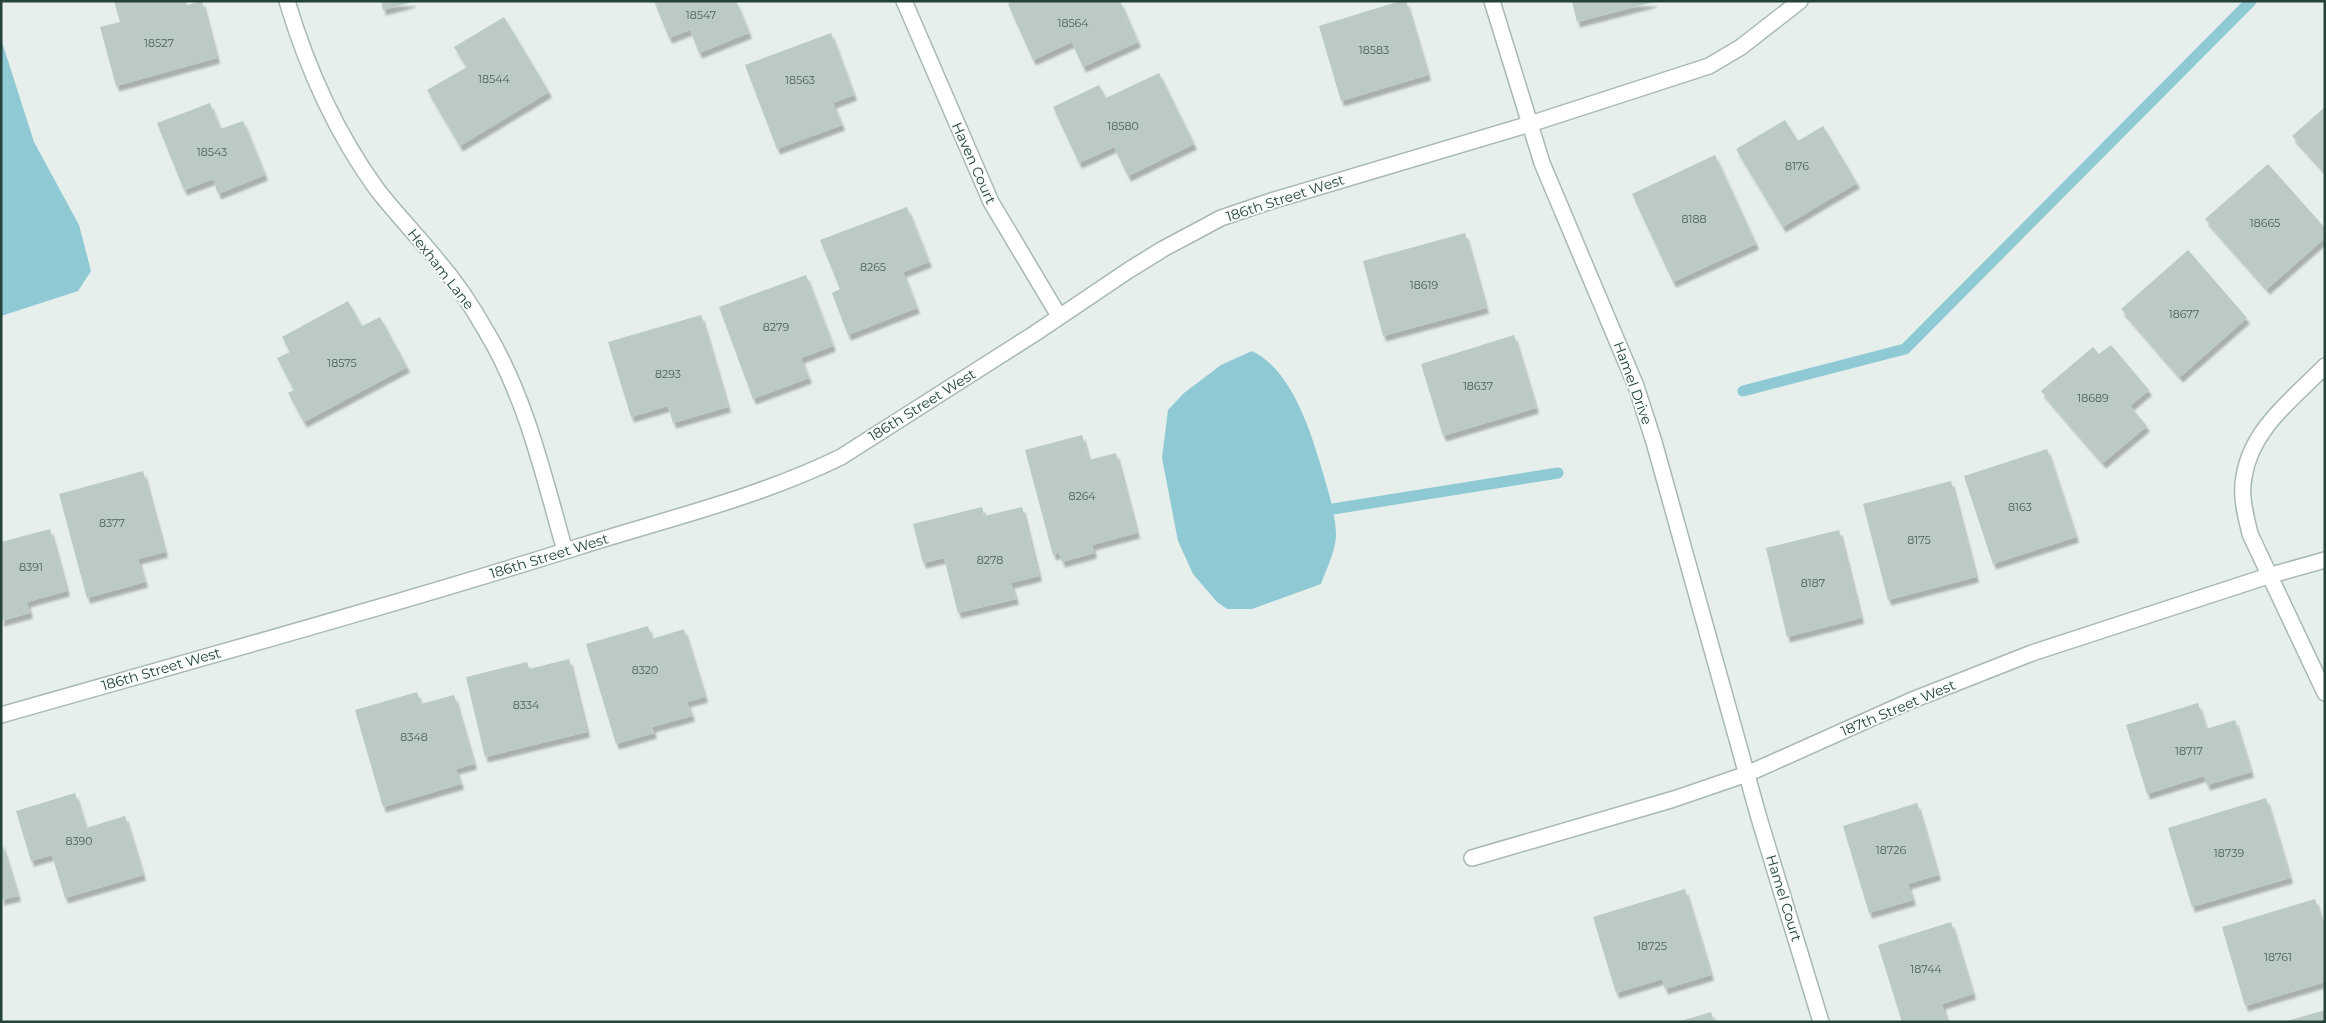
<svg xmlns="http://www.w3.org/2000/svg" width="2326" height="1023" font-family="Montserrat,sans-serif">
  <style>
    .water { fill: #8ec9d4 }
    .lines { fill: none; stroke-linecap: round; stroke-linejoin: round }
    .stream { stroke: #8ec9d4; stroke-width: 11 }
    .building { fill: #bbcac4; filter: url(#shadow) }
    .minor-casing { stroke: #a8b8b2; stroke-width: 18 }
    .minor { stroke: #fff; stroke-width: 15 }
    .labels { text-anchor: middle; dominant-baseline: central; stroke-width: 4; stroke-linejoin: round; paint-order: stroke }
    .number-label { font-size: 11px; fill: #4a645c }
    .street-label { font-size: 14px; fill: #24423a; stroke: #f7fbf9 }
  </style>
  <defs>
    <filter id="shadow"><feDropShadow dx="3" dy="5.5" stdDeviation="1" flood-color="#0004"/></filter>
  </defs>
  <rect width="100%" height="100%" fill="#e6efeb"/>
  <!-- water -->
  <path class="water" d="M1,39l33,103 45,83 12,46 -13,20 -77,25z
    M1252,351c41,20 59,82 71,122 6,21 13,42 13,64 -1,15 -10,33 -15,47l-69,25h-25l-10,-7 -24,-28 -15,-33 -16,-83 6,-48 16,-17 37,-28z"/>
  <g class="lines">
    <!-- stream -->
    <path class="stream" d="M1743,391l162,-42 346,-348
      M1333,509l225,-36"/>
  </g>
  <!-- building -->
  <path class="building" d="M114,1h72l1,4 15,-4 15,57 -101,28 -16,-59 20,-5z
    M381,1h32v1l-30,8z
    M654,1h82l13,32 -50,20 -9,-23 -21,8z
    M1013,1h107l18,41 -55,25 -11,-25 -39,18 -25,-56z
    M1400,1h6l22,74 -87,26 -22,-75z
    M1572,1h82v1l-77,20z
    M504,17l45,75 -89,54 -33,-56 40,-23 -13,-20z
    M831,33l23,62 -21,8 9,22 -65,24 -32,-84z
    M1159,73l35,71 -66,32 -14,-29 -35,16 -26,-56 46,-22 7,13z
    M210,103l10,26 23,-8 22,54 -47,19 -5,-15 -29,11 -27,-67z
    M2325,107v65l-33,-36z
    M1785,120l13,21 25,-15 34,57 -74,44 -47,-78z
    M1715,155l41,89 -83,38 -41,-88z
    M2268,164l57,64v10l-58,51 -62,-70z
    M907,207l22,55 -26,10 14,36 -69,27 -16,-42 8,-4 -20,-49z
    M1465,233l21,75 -103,28 -20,-75z
    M2188,250l59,68 -67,59 -59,-68z
    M806,275l27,71 -32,12 8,20 -56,21 -34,-92z
    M348,301l14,25 18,-9 27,50 -103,55 -16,-29 6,-3 -17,-32 13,-6 -8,-15z
    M701,315l27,92 -55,16 -5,-17 -37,11 -23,-75z
    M1514,335l22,73 -93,28 -22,-72z
    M2111,345l38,45 -19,16 17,20 -44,37 -62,-72 52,-44 6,7z
    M1082,435l7,25 27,-7 21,80 -45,12 2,8 -32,9 -3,-9 -6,2 -28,-105z
    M2047,449l29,88 -83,27 -29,-88z
    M143,471l22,81 -27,7 7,23 -58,16 -28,-104z
    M1951,481l25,96 -88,23 -25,-96z
    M982,507l2,9 38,-9 17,69 -28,7 5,16 -58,14 -14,-55 -21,5 -10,-39z
    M50,529l17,62 -40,11 3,11 -29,8v-79z
    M1839,530l22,88 -74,19 -21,-89z
    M648,626l4,13 32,-10 21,68 -18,5 5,14 -40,11 2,6 -38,11 -30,-100z
    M569,659l18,73 -102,25 -19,-80 61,-15 2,7z
    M417,692l4,12 33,-9 20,69 -18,5 5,15 -78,23 -28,-97z
    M2198,703l8,26 29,-9 16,52 -44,13 -3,-9 -57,18 -21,-69z
    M75,793l11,35 39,-12 18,59 -78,23 -13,-43 -21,6 -15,-50z
    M2266,798l24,80 -98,29 -24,-79z
    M1917,803l21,72 -30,9 5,16 -44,13 -26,-87z
    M1,841l17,55 -17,4z
    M1685,889l26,86 -46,14 -3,-10 -46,14 -23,-76z
    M2315,899l10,32v51l-80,24 -23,-79z
    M1951,922l22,72 -31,10 5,17 -45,1 -24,-77z
    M2325,1010v12h-38v-1z
    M1711,1012l3,10h-33v-1z"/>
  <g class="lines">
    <defs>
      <path id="minor" d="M287,1c20,67 48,130 89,187 19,25 41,47 61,72 19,22 35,46 49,71 40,66 58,146 79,220
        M904,1l87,201 68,114
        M1492,1l50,162 94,223 18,56 105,376 62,204
        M2325,366c-32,33 -74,63 -81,111 -4,19 2,39 6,57l75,159
        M1,715c193,-55 386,-108 577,-168 88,-28 179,-49 263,-90l193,-123 95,-64 34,-21 58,-31 50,-17 259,-77 179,-58 32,-19 59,-46
        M1472,858l202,-59 73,-25 163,-73 122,-48 236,-77 57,-16"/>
    </defs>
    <!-- minor casing -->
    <use href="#minor" class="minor-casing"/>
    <!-- minor -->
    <use href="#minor" class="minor"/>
  </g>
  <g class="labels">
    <!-- number labels -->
    <g class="number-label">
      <text x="701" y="15">18547</text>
      <text x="1073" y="23">18564</text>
      <text x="159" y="43">18527</text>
      <text x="1374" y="50">18583</text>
      <text x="494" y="79">18544</text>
      <text x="800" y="80">18563</text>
      <text x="1123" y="126">18580</text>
      <text x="212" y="152">18543</text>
      <text x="1797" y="166">8176</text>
      <text x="1694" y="219">8188</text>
      <text x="2265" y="223">18665</text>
      <text x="873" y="267">8265</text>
      <text x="1424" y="285">18619</text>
      <text x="2184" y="314">18677</text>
      <text x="776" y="327">8279</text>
      <text x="342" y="363">18575</text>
      <text x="668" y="374">8293</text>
      <text x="1478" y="386">18637</text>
      <text x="2093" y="398">18689</text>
      <text x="1082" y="496">8264</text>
      <text x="2020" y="507">8163</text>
      <text x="112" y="523">8377</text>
      <text x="1919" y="540">8175</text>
      <text x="990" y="560">8278</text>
      <text x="31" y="567">8391</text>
      <text x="1813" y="583">8187</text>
      <text x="645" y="670">8320</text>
      <text x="526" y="705">8334</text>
      <text x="414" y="737">8348</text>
      <text x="2189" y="751">18717</text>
      <text x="79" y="841">8390</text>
      <text x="1891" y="850">18726</text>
      <text x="2229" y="853">18739</text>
      <text x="1652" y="946">18725</text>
      <text x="2278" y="957">18761</text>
      <text x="1926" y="969">18744</text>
    </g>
    <!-- street labels -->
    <g class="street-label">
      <text transform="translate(974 163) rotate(66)">Haven Court</text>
      <text transform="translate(1285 198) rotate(-18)">186th Street West</text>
      <text transform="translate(441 269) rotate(52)">Hexham Lane</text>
      <text transform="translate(1633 383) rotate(70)">Hamel Drive</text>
      <text transform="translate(922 405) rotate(-32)">186th Street West</text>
      <text transform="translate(549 556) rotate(-17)">186th Street West</text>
      <text transform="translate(161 669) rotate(-16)">186th Street West</text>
      <text transform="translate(1898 708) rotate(-23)">187th Street West</text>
      <text transform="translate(1784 898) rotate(73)">Hamel Court</text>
    </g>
  </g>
  <!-- border -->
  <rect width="2326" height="1023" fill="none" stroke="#24423a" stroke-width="5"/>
</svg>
